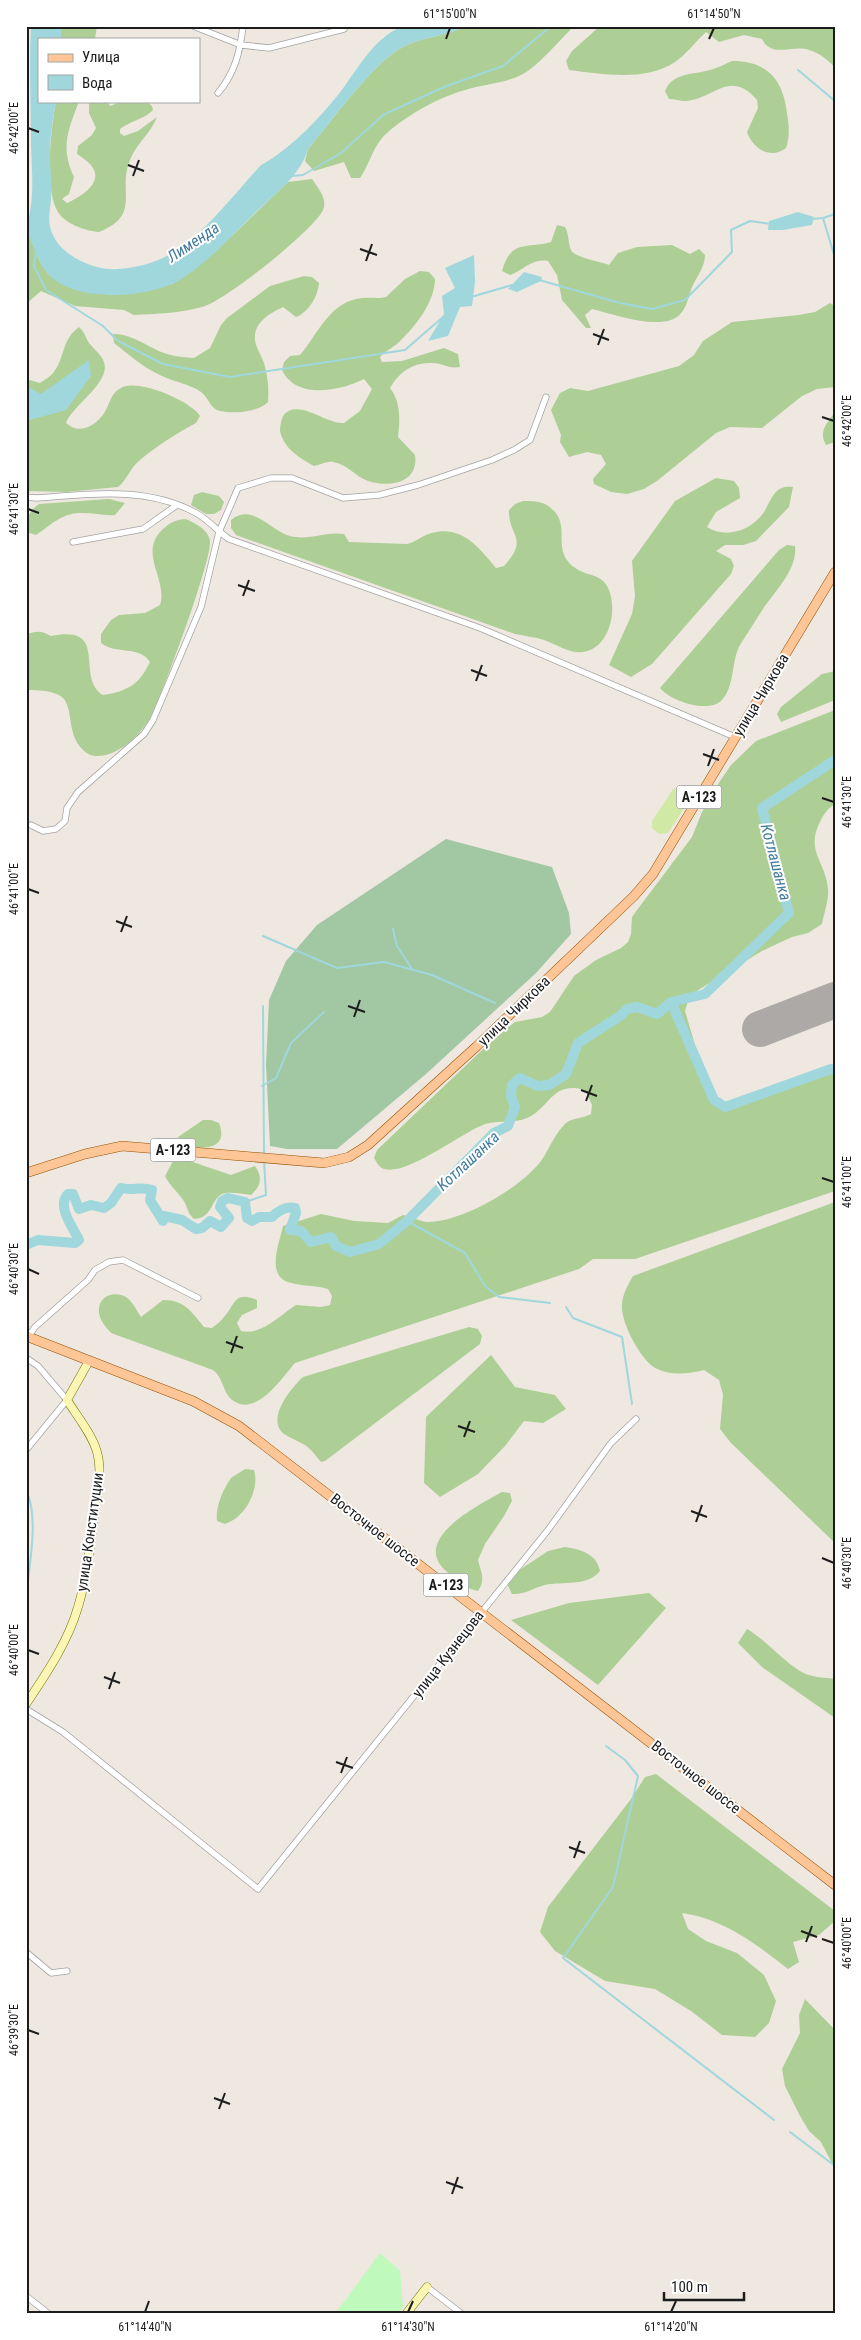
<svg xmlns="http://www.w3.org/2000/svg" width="861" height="2340" font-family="'Roboto Condensed',sans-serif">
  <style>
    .grass { fill: #d0eaa5 }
    .forest { fill: #adcf95 }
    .cemetery { fill: #a2c7a3 }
    .park { fill: #bffabc }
    .water { fill: #a0d7dd }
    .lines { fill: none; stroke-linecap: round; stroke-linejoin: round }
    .stream { stroke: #a0d7dd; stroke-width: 2 }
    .river { stroke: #a0d7dd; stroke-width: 10 }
    .runway { stroke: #aca9a6; stroke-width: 36 }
    .street-casing { stroke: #a3a3a3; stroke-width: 7 }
    .secondary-casing { stroke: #747302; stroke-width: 9 }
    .primary-casing { stroke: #945100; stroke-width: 10 }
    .street { stroke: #fff; stroke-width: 5.5 }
    .secondary { stroke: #fbf6b3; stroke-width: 8 }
    .primary { stroke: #fec596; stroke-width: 9 }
    .ticks { fill: none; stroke: #1c1c1c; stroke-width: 2 }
    .labels { text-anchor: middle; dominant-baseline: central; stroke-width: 4; stroke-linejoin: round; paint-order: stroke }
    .shield { fill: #fff; stroke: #606060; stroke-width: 1 }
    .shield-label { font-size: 14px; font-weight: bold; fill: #1c1c1c }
    .street-label { font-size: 15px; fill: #1c1c1c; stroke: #fff }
    .water-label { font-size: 16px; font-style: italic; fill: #427b9e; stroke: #fff }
    .neatline { fill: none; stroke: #1c1c1c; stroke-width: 2 }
    .ticks-label { font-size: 12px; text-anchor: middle; fill: #1c1c1c }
  </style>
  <rect width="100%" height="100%" fill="#eee8e1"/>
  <!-- grass -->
  <path class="grass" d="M679,787l9,5 2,7 -22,34 -9,1 -7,-6v-7l21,-32z"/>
  <!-- forest -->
  <path class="forest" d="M61,26h36l-2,13h-34z
    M466,26h108c-13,13 -36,40 -51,48 -15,8 -30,9 -47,13 -31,7 -65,25 -89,46 -14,12 -17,31 -27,45h-9l-7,-16 -30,9 -9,-10 3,-12c25,-29 62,-83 93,-101 21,-12 44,-11 65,-22z
    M600,26h235v41c-8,-7 -15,-14 -26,-17 -17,-6 -37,9 -47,-11l-18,-4 -25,7 -13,-10c-10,9 -19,22 -31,30 -30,20 -73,12 -106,8l-3,-9 6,-10z
    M732,61c36,0 51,19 55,52 2,13 3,23 -1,35 -15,12 -33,1 -39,-16l11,-24 -1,-8c-28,-32 -43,0 -72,1 -5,0 -11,-2 -16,-2l-4,-8c8,-19 28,-16 45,-21 7,-2 15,-6 22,-9z
    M56,101h23c-11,30 -19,46 -5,76l-5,17 -7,5 5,4c11,-5 34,-18 27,-33 -3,-7 -11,-12 -17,-16l1,-8 14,-11 4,-7 -7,-15v-12h18l3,5 13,-5h23l6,5 1,4c-8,9 -23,11 -33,19v4l4,3 14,-5 19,-14c-6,16 -21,27 -27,43 -13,31 12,55 -31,72 -13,-1 -34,-8 -41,-20 -14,-22 -7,-84 -2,-111z
    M312,179c6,9 16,20 11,31 -9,20 -99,92 -121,97 -22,6 -46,7 -68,8l-10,-5 -49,-4 -34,-15 -15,13v-77l13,33 9,14 63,21 35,-4 26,-7 16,-10 28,-23 72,-69z
    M557,225l8,2c4,7 3,16 6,23 4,8 29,11 38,15l9,-12 19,-6 35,-2 18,9 9,-5 6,6c0,12 -8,21 -13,32 -3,8 -5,19 -10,25 -15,22 -69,2 -90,-3l-7,6 6,13h-5l-24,-28 -5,-25 -9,-14c-17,-3 -23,9 -38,14l-8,-4c9,-32 24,-22 49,-29z
    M420,271l9,1 6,7c0,22 -19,47 -34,61 -6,7 -15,10 -21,17l2,5 20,-1 42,-13 14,6 2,13c-13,2 -16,-4 -28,-4 -19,-1 -33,9 -42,25 11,14 10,32 8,49l17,18c4,28 -25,33 -47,26 -12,-4 -21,-17 -35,-19 -5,-1 -14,3 -19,4 -14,-8 -30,-17 -34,-35 0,-4 1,-11 3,-15 15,-19 43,9 61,7l16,-12 12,-22 -8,-10c-24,12 -68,21 -82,-9l2,-8 6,-6 10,-1c18,-21 30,-54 62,-57 9,-1 16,1 24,-1l19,-18z
    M304,276l8,1 7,6c-1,13 -10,29 -23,34l-13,-10c-15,7 -33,18 -27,38 2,6 6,12 8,18 4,14 5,25 4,39 -10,10 -33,12 -48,9 -10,-2 -11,-13 -19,-19 -11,-8 -27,-10 -39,-16 -18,-8 -33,-21 -48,-33l-1,-9c21,0 35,14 54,20 9,3 18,3 27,4l16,-10 11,-23 6,-7 43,-32z
    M830,303l5,3v81l-18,2 -15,7 -40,32 -32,-1 -14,6 -59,48 -13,8 -17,5 -16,-2 -17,-8 -1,-5 13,-15 -5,-9 -14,-3 -18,5 -9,-15 1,-7 -10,-25 9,-17 10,-5 18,3 91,-25 15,-11 9,-14 29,-19 67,-7 16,-3z
    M79,327c6,5 6,10 10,16 4,5 10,10 13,15 14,22 -28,45 -36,65 12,11 26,5 36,-7 8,-9 7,-22 19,-28 16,-10 70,13 79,28l-4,7c-19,10 -39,23 -56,37 -10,8 -13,20 -22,27l-52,5 -40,-1v-112l14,4c4,-3 10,-6 13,-10 12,-14 8,-33 26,-46z
    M835,412v30l-9,3c-8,-13 1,-22 9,-33z
    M716,478l18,3 5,7 1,10 -24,14 -9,15c17,11 40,5 53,-10 7,-7 9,-17 15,-24 5,-6 11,-7 18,-6l-4,20 -33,34 -13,4h-18l-9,6 15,8 3,7 -3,8 -79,90 -21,13 -22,-12 23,-51 3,-18 -3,-35 43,-60z
    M202,492l17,4 5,6 -3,8 -7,4h-8l-15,-9 3,-10z
    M109,499l16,4 -10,12c-11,1 -21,-2 -33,-2 -19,-1 -31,12 -46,22l-10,-3c0,-13 2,-20 13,-28z
    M523,501c13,0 22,0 31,10 14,15 2,33 13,49 11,16 29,12 38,23 13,17 8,54 -11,65 -18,11 -33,-2 -50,-8 -9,-3 -20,-4 -29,-6l-271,-96 -8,-3 -5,-7v-8c22,-17 37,9 59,16 19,5 36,-5 54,-2l5,8 58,2c9,-2 16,-9 25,-11 30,-8 47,15 64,35l8,-2c26,-29 4,-29 5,-56l6,-6z
    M185,519c9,3 24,11 25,22 2,19 -48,155 -60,177 -8,14 -23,29 -38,35 -11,4 -21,5 -29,-3 -17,-17 -9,-40 -20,-52 -9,-8 -25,-8 -37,-8v-55c10,-5 16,-4 25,1 60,-12 23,41 52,59 25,-4 36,-10 47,-33 -11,-17 -34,-7 -49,-19v-9l10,-14 8,-5 26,-2 15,-8c8,-24 -21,-51 1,-74 8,-8 13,-11 24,-12z
    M787,545l8,1c3,24 -22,47 -34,66 -7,11 -14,22 -21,33 -9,16 -5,41 -18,55 -13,14 -52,1 -62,-12l119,-138z
    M835,671v29l-54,22 -4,-8 4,-7 41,-33z
    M835,710v94c-7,4 -12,11 -15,18 -15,29 6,40 8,67 1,11 -4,24 -6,35l-14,9 -16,4 -30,14 -72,44 -5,16 18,61 15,29 16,5 60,-23 41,-19v127l-200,68h-42l-14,10 -284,94c-14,16 -42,59 -66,34 -7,-9 -6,-19 -16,-27l-102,-37c-5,-6 -11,-12 -12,-20 -2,-17 15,-23 27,-16 6,4 11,14 15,20l22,-17c21,0 28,11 41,27l8,1c4,-3 9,-7 12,-11 11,-12 10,-27 33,-17v8l-15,7 -5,8 4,8c20,5 39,-16 55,-26l25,2 9,-2 2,-9 -4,-7c-12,-4 -32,-3 -43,-8 -18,-10 -5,-40 -2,-55l38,-12 33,7 34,2 15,-8c10,1 16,7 25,7 34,0 97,-36 115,-64 7,-11 13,-26 23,-35 6,-5 18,-5 25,-9l1,-9 -7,-15c-33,-10 -36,19 -58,28 -14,6 -29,2 -42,6 -24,9 -78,52 -101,45 -5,-2 -7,-6 -10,-11l3,-8 123,-117 15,-11 27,-5 8,-5 24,-36 22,-16 25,-12 7,-6 3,-8 1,-17 5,-7 55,-73 10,-25 18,-31 11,-16 25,-24z
    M203,1120h8l8,3c11,29 -20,26 -38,22l-3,-8z
    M181,1158l50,17 24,-9c8,11 6,20 -4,29 -8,-1 -17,-3 -25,-2 -16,2 -11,25 -32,26 -5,-5 -6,-8 -8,-14 -5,-11 -16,-18 -21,-29l8,-15z
    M835,1202v341l-104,-100 -11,-14 3,-34 -4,-15 -15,-10c-16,4 -34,6 -49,-2 -15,-9 -35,-47 -33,-64 1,-11 6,-19 11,-28z
    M469,1327l9,2 4,7 -2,8 -155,117 -4,1c-5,-6 -10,-13 -16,-17 -7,-4 -15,-7 -21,-11 -19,-15 8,-47 19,-57z
    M491,1355l24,32 40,8 11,14 -23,14 -19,-2 -19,25 -27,28 -38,23 -16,-14 2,-66z
    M245,1469l9,1c6,20 -9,48 -29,54l-8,-3c-2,-13 6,-32 14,-43 4,-3 10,-6 14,-9z
    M502,1492l8,1 2,8 -8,15 -19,28 -7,16c3,12 8,20 0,31 -14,-3 -22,-11 -32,-20 -36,-32 33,-66 56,-79z
    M565,1547c15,2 32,7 35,24 -13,16 -37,10 -55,14 -12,3 -20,10 -33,9l-4,-8 1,-9 39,-26z
    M649,1593l17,15 -68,77 -87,-65 58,-17z
    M747,1629c20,12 34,30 53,42 11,7 23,6 35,8v39l-73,-51 -24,-24z
    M656,1774l179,137v10l-16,14 -26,7 6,20 -11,7c-32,-25 -64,-50 -106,-56l6,16 18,12 31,12 27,22 12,26 -7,22 -14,14 -33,-2 -31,-24 -36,-22 -50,-8 -50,-30 -15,-19 8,-25 83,-108 14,-22z
    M805,1999l30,31v139l-14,-27 -12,-11 -9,-15 -15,-30 -3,-17 18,-36 -1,-18z"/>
  <!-- cemetery -->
  <path class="cemetery" d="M446,839l106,28 17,46 2,21 -35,39 -110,101 -89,75h-50l-17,-3 -4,-81 3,-65 17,-39 31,-36z"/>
  <!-- park -->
  <path class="park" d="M380,2253l20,18 3,36 -5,7h-63z"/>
  <!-- water -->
  <path class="water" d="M31,26h30v13h-22v62h17c-3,17 -6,35 -6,53 0,15 2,30 1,45 -1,12 -4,23 1,34 9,23 43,38 66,36 17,-1 36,-6 51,-14 33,-18 66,-62 92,-90 30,-16 63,-51 83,-78 16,-22 31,-49 57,-60 12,-4 51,-1 65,-1 -21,11 -44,10 -65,22 -31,18 -68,72 -93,101 -8,28 -35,46 -55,66 -22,21 -53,56 -81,69 -32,14 -97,18 -123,-9 -12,-13 -17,-33 -23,-48 9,-25 6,-55 5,-81 0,-40 -2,-80 0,-120z
    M798,212l16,5 -2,8 -29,5h-15l1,-9z
    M474,255l1,27 -3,24 -12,1 -12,29 -20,5 16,-27 -2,-18 13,-8 -10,-20z
    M524,272l18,5 -1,4 -24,11 -9,-3z
    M89,360l2,16 -25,34 -40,11v-35l15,8z"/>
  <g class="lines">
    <!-- stream -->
    <path class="stream" d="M798,70l37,31
      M291,176l12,-1 38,-22 42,-38 61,-28 59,-21 48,-40
      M823,218l12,-4
      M812,219l11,-1 12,40
      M36,250l-2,16 12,24 57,36 15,15 45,23 67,13 175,-27 38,-33
      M539,280l81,23 32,6 33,-9 47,-48 -1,-22 19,-9 21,3
      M471,297l41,-12
      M393,929l4,17 15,23
      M263,936l74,32 47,-6 48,13 63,28
      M263,1006l1,149
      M262,1086l14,-8 15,-35 33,-31
      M245,1202l21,-7 -2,-35
      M407,1221l58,32 20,33 14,11 51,6
      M566,1307l7,11 49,19 10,67
      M26,1490c14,27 2,81 0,110
      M606,1746l19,14 13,16 -25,111 -50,71 211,162
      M790,2132l45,34"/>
    <!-- river -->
    <path class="river" d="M671,1002l43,98 11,7 106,-38 4,1
      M26,1245l12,-5 37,3 4,-3c-6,-13 -23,-34 -11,-46h5l6,15 12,-4 13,3 7,-5 10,-15c11,3 20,-2 31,2l-2,10 13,21 1,-5 18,4 14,9 6,-1 8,-7 11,6 8,-9 -9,-11 2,-6 6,-3 17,4 2,16 5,3 7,-4h13c6,-6 14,-11 23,-9l1,5 -6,17 11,1 10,11 20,-5 5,9 14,6 29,-8 28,-23 87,-88 14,-7 7,-19 -4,-11 1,-11 8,-7 18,8 11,-1 17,-11 12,-31 42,-27 7,-7 10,-2 20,7 14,-12 34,-8 84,-81 -27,-105 73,-48"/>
    <!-- runway -->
    <path class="runway" d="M760,1029l75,-29"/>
    <defs>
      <path id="street" d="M193,26l48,19 28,3 75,-19
        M218,93c17,-20 22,-41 25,-67
        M26,497l11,1c53,-4 110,-12 159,15 13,7 21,18 33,26l251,89 255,109
        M73,542l70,-13 34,-24
        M31,825l12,6 13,-2 9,-8 2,-13 11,-16 66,-58 9,-14 48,-113 18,-75 19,-44 33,-10h21l51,20 36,-3 39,-10 74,-25 22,-10 16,-10 16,-43
        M28,1337l7,-10 53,-47 7,-10 14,-8 14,-2 75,38
        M26,1358l12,8 29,34 -41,50
        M26,1709l37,23 195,157 290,-359 63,-87 25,-24
        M26,1952l25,21 16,-2
        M427,2287l35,27
        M26,2296l23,18"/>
      <path id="secondary" d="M26,1704c20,-30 42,-62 52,-97 9,-29 12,-61 16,-90 3,-21 9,-44 3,-65 -5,-18 -20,-36 -30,-52l22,-39
        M406,2314l21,-27"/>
      <path id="primary" d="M26,1173l59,-19 37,-8 202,17 25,-6 19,-12 109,-99 157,-150 19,-22 182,-302
        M26,1336l167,65 46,25 596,459"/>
    </defs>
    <!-- street casing -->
    <use href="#street" class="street-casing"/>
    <!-- secondary casing -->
    <use href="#secondary" class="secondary-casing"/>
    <!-- primary casing -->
    <use href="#primary" class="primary-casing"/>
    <!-- street -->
    <use href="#street" class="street"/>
    <!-- secondary -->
    <use href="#secondary" class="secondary"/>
    <!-- primary -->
    <use href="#primary" class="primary"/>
  </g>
  <!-- ticks -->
  <path class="ticks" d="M446,39l4,-11M709,39l5,-11M28,128l11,4M128,165l16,6M133,176l6,-16M360,249l17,6M366,261l6,-17M593,334l16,6M598,345l6,-16M822,417l12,4M28,509l11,4M238,585l17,6M243,596l6,-16M471,670l16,6M476,681l6,-16M703,754l16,6M708,766l6,-17M822,798l12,4M28,889l11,4M116,921l16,6M121,932l6,-16M348,1006l17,6M354,1017l6,-17M581,1090l16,6M586,1101l6,-16M822,1178l12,4M28,1269l11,5M226,1342l17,6M231,1353l6,-17M458,1426l17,6M464,1437l6,-16M691,1511l16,6M696,1522l6,-17M822,1558l12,5M28,1650l11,4M104,1677l16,6M109,1689l6,-17M336,1762l17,6M341,1773l6,-16M569,1847l16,6M574,1858l6,-17M801,1931l16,6M822,1939l12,4M806,1942l6,-16M28,2030l11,4M214,2098l16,6M219,2109l6,-16M446,2182l17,6M452,2194l6,-17M145,2312l4,-11M408,2312l5,-11M671,2312l5,-11"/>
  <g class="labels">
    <!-- shield labels -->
    <g class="shield">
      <rect x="676.5" y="785.5" width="45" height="23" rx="4"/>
      <rect x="150.5" y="1138.5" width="45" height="23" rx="4"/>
      <rect x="423.5" y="1573.5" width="45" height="23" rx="4"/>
    </g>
    <g class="shield-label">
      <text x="699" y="797">А-123</text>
      <text x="173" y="1150">А-123</text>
      <text x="446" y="1585">А-123</text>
    </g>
    <!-- street labels -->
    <g class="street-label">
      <text transform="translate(761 695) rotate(-59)">улица Чиркова</text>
      <text transform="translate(514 1011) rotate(-44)">улица Чиркова</text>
      <text transform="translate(375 1530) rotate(38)">Восточное шоссе</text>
      <text transform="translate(90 1532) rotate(-82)">улица Конституции</text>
      <text transform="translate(448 1654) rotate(-52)">улица Кузнецова</text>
      <text transform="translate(696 1777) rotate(38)">Восточное шоссе</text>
    </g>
    <!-- water labels -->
    <g class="water-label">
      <text transform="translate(193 242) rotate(-34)">Лименда</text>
      <text transform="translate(776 862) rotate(75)">Котлашанка</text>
      <text transform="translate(468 1161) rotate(-43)">Котлашанка</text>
    </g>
  </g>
  <!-- border -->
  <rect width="861" height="2340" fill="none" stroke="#ffffff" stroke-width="55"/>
  <!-- legend -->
  <rect x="38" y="38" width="162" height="65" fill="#ffffff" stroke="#a4a4a4"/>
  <rect x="48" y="54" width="25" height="8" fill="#fec596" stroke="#a4a4a4"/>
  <text x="82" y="62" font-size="15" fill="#1c1c1c">Улица</text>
  <rect x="48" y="75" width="25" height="15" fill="#a0d7dd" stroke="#a4a4a4"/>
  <text x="82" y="88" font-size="15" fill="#1c1c1c">Вода</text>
  <!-- scale -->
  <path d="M664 2292v8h80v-8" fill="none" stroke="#1c1c1c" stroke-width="2.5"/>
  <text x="671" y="2292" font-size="15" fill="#1c1c1c" stroke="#ffffff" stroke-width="4" paint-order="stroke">100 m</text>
  <rect x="28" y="28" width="806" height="2284" class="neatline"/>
  <g class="ticks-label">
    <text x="450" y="18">61°15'00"N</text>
    <text x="714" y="18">61°14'50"N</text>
    <text transform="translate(14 128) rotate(-90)" y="4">46°42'00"E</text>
    <text transform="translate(847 421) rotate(-90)" y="4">46°42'00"E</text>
    <text transform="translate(14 509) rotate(-90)" y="4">46°41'30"E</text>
    <text transform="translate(847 802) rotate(-90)" y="4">46°41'30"E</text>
    <text transform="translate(14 889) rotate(-90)" y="4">46°41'00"E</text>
    <text transform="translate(847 1182) rotate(-90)" y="4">46°41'00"E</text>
    <text transform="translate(14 1269) rotate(-90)" y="4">46°40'30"E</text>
    <text transform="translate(847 1563) rotate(-90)" y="4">46°40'30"E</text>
    <text transform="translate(14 1650) rotate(-90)" y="4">46°40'00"E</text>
    <text transform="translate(847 1943) rotate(-90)" y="4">46°40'00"E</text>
    <text transform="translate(14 2030) rotate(-90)" y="4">46°39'30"E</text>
    <text x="145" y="2331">61°14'40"N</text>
    <text x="408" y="2331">61°14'30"N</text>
    <text x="671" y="2331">61°14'20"N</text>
  </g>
</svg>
